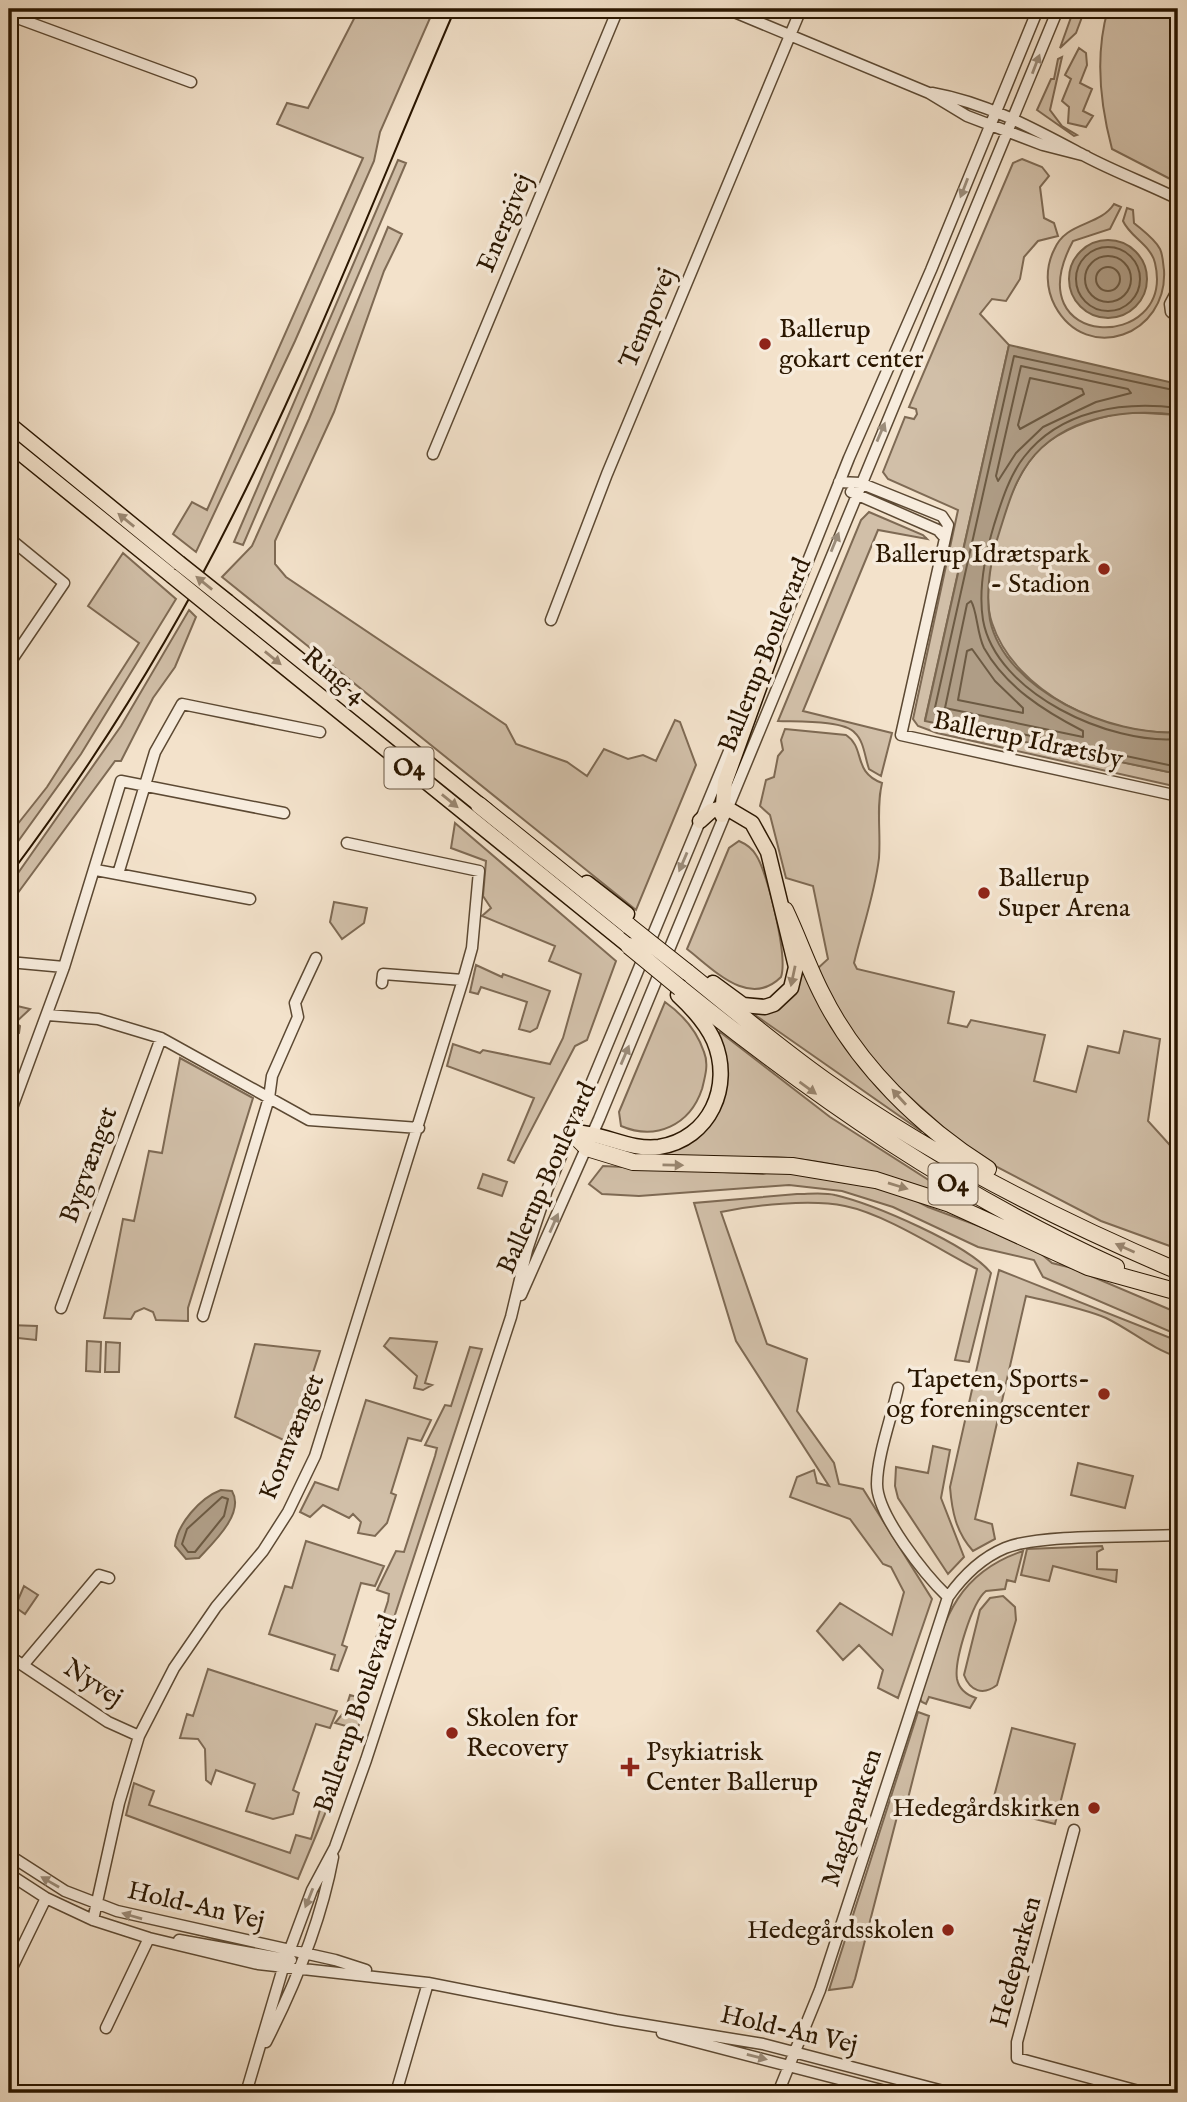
<svg xmlns="http://www.w3.org/2000/svg" width="1187" height="2102" font-family="'IM FELL English',serif">
  <style>
    .green { fill: #d1bfa8; stroke: #7e6a54; stroke-width: 2 }
    .water { fill: #af9d86; stroke: #7a6750; stroke-width: 2 }
    .lines { fill: none; stroke-linecap: round; stroke-linejoin: round }
    .shore { stroke: #6c5a43; stroke-width: 2 }
    .minor-casing { stroke: #5c4933; stroke-width: 13 }
    .major-casing { stroke: #2a1600; stroke-width: 17 }
    .highway-casing { stroke: #2a1600; stroke-width: 18 }
    .minor { stroke: #f7ecdd; stroke-width: 10 }
    .major { stroke: #f3e2cb; stroke-width: 14 }
    .highway { stroke: #f3e2cb; stroke-width: 16 }
    .tram { stroke: #2a1600; stroke-width: 2 }
    .major-bridge-casing { stroke: #2a1600; stroke-width: 17; stroke-linecap: butt }
    .highway-bridge-casing { stroke: #2a1600; stroke-width: 18; stroke-linecap: butt }
    .major-bridge { stroke: #f3e2cb; stroke-width: 14 }
    .highway-bridge { stroke: #f3e2cb; stroke-width: 16 }
    .oneway { fill: #9b8c7a }
    .oneway2 { fill: #998670 }
    .poi-dot { fill: #8f2418; stroke: #f7ecdd; stroke-width: 2.5 }
    .labels { text-anchor: middle; dominant-baseline: central; stroke-width: 7; stroke-linejoin: round; paint-order: stroke }
    .shield { fill: #f7ecdd; stroke: #685642; stroke-width: 2 }
    .shield-label { font-size: 24px; font-weight: bold; fill: #2a1600 }
    .street-label { font-size: 26px; fill: #2a1600; stroke: #f7ecdd }
    .poi-label { font-size: 26px; fill: #2a1600; stroke: #f7ecdd; text-anchor: start }
  </style>
  <rect width="100%" height="100%" fill="#f3e2cb"/>
  <filter id="stains"><feTurbulence type="fractalNoise" baseFrequency=".00286" numOctaves="4"/><feColorMatrix values="0 0 0 0 .2 0 0 0 0 .09 0 0 0 0 .02 0 0 0 .5 -.17"/></filter>
  <radialGradient id="worn" r=".72"><stop offset=".6" stop-color="#630" stop-opacity="0"/><stop offset="1" stop-color="#630" stop-opacity=".3"/></radialGradient>
  <!-- green -->
  <path class="green" d="M359,9h75l-54,123 -6,29 -79,180 -99,211 -23,-18 19,-32 15,8 156,-352 -86,-34 10,-21 21,5z
    M1074,9h11l-9,24 -16,15z
    M1108,9h70v174l-66,-34c-12,-45 -17,-95 -4,-140z
    M1079,48l7,5 1,12 -7,18 12,6 -9,22 10,5 -7,11 -18,-4 1,-16 -7,-6 9,-22 -6,-4z
    M1062,57l-12,53 12,16 15,9 -3,1 -37,-26 14,-31h3l4,-20z
    M1022,159l20,8 7,9 -9,11 4,31 10,5 4,13 -20,5 -14,16 -4,22 -14,22 -14,-2 -12,15 29,31 -84,375 253,54v13l-241,-54 -19,-7 -5,-7 45,-209 -70,-31 -5,-7 22,-55 9,2 3,-5 -1,-5 -7,-2 104,-244z
    M398,160l8,3 -163,382 -9,-3z
    M1114,204l7,3 -11,22 -37,12c-59,110 103,112 82,22 -4,-18 -25,-26 -32,-42l4,-13 6,2 1,13c8,7 21,16 26,26 3,6 3,15 4,21 4,65 -77,95 -109,36 -9,-17 -10,-38 -1,-56 12,-29 45,-23 60,-46z
    M388,227l14,7 -18,37 -50,141 -59,129v23l11,13 220,148 10,19 51,18 20,14 17,-27 24,10 15,-4 13,6 19,-41 5,2 16,43 -60,145 -414,-333 30,-31 57,-127z
    M1128,412l50,3v317c-70,5 -163,-39 -186,-109 -15,-44 15,-144 49,-175 23,-21 57,-31 87,-36z
    M869,512l54,23 4,4 -49,-9 -75,181 89,22 -11,43 -12,-7c-4,-11 -5,-28 -14,-36 -11,-13 -59,-11 -77,-12l83,-201z
    M123,553l53,46 -95,155 -72,100v-19l38,-48 92,-144 -51,-37z
    M189,610l7,7 -21,50 -22,31 -32,63h-6l-106,144v-19l112,-160z
    M785,729l61,6c20,13 6,37 36,48 -6,25 -1,49 -3,75 -4,35 -17,71 -25,105l3,6 97,23 -6,31 19,4 4,-7 74,15 -11,46 42,11 12,-46 31,7 5,-22 36,8 -12,82 30,33v95l-77,-28 -127,-66 -80,-72 -26,-29 -22,-30 -30,-54 12,-11 -15,-73 -27,-8 -16,-63 -10,-9 6,-26 8,-3 4,-21 5,-6 -2,-10z
    M455,823l161,138 -29,79 -12,6 -61,117 -6,-3 26,-62 -87,-32 6,-22 27,9 3,-3 67,14 13,-26 18,-64 -32,-13 6,-15 -73,-30 9,-8 -8,-12 3,-35 -35,-13z
    M739,841c7,3 13,7 17,14 12,18 32,102 25,122 -32,32 -68,-8 -94,-28l42,-101z
    M334,902l33,6 -3,15 -22,16 -12,-17z
    M802,964l121,163 -2,4 -166,-116 3,-4c30,-3 43,-17 44,-47z
    M476,965l26,12 1,-3 47,17 -13,37 -7,4 -11,-3 8,-27 -46,-15 -3,7 -8,-2z
    M665,1002c17,12 32,29 39,50 5,12 1,25 -2,37 -12,36 -46,52 -81,37l-2,-14z
    M13,1005l17,4 -15,14 5,3 -1,7 -10,5v-12l4,-4 -4,-2v-11z
    M720,1032l110,85 122,78 -3,3c-58,-20 -120,-40 -183,-41 -7,0 -14,3 -21,3 -44,2 -90,-1 -134,-10l1,-3c51,14 70,6 105,-32l-2,-77z
    M180,1058l73,40 -65,210v13l-32,-1 -3,-8 -9,-4 -9,4 -4,7 -27,-1 19,-99 11,2 15,-70 13,2z
    M603,1166l160,8 13,-4 114,17 38,20 104,39 20,17 20,5 106,45v22l-135,-58 -9,-17 -56,-13 -85,-40 -51,-16 -53,-6 -150,11 -37,-2 -13,-10z
    M483,1174l24,8 -5,14 -24,-8z
    M797,1194c12,0 27,-2 38,1 38,9 133,49 156,78l-22,89 -14,-2 22,-91c-37,-19 -92,-55 -132,-63 -34,-7 -91,-1 -124,6l46,132 40,15 -10,52 37,52 5,21 24,5 69,110 -34,99 -20,-10 5,-18 -24,-25 -16,15 -26,-29 23,-28 52,32 12,-43 -13,-25 -8,-3 -33,-45 -60,-22 7,-20 17,-7 3,13 12,3 -93,-145 -42,-138z
    M999,1270l179,71v16c-26,-8 -47,-27 -72,-39 -24,-10 -55,-16 -80,-22l-51,223 17,5 3,15 -22,12c-17,-19 -21,-39 -23,-64z
    M9,1325l28,1 -1,14 -27,-3z
    M390,1338l47,4 -12,41 7,2 -9,5 -9,-2 3,-12 -33,-30z
    M87,1341l14,1 -1,30 -14,-1z
    M106,1342l14,1 -1,29h-14z
    M255,1344l65,7 -30,92 -55,-26z
    M470,1347l12,2 -134,409 -50,121 -172,-64 8,-32 20,8 -5,14 141,48 6,-18 15,4 35,-113 -11,-3 10,-12 5,-16 7,2 31,-96 1,-7 -12,-4 19,-39 8,1 31,-96 2,-8 -12,-3 20,-40 6,1z
    M366,1400l65,20 -10,21 -13,-3 -17,55 5,2 -9,28 -12,13 -17,-3 3,-11 -8,-8 -4,4 -26,-13 -13,12 -10,-5 15,-30 23,8z
    M933,1446l17,4 -9,48 23,59 -16,17 -50,-76 -3,-12 1,-19 32,6z
    M1078,1463l55,13 -8,32 -54,-13z
    M306,1541l78,25 -9,20 -14,-3 -19,62 5,2 -9,24 -7,-2 4,-14 -66,-21 16,-48 7,2z
    M1102,1546l1,3 -6,3v17l20,1 -1,12 -63,-16 -4,15 -28,-6 6,-26z
    M1023,1551l-8,31 -8,-2 -2,9 -19,2c-14,11 -32,70 -29,88 2,10 10,16 19,19l-6,10 -41,-11 -3,7 -4,-2 -2,-3c22,-67 28,-123 103,-148z
    M24,1586l14,9 -13,19 -10,-7z
    M1003,1596l12,11 1,13 -19,65c-14,11 -27,6 -33,-10l16,-65 10,-12z
    M208,1669l129,42 -7,17 -14,-4 -23,66 6,3 -6,21 -20,5 -27,-8 9,-27 -39,-14 -5,14 -5,-4 -1,-31 -7,-10 -18,-1 7,-24 6,2z
    M918,1712l11,4 -25,98 -6,-1 -43,166 -3,8 -23,3z
    M1012,1728l63,16 -20,80 -64,-16z"/>
  <!-- water -->
  <path class="water" d="M1069 279a39 39 0 1 1 78 0a39 39 0 1 1-78 0Z
    M1009,345l169,39v31c-52,-7 -115,1 -149,47 -15,20 -22,46 -29,68 -9,27 -15,61 -10,90 15,71 123,117 188,112v42l-253,-53z
    M221,1490l11,1c13,22 -18,51 -33,67l-13,1 -11,-13c2,-22 25,-48 46,-56z"/>
  <g class="lines">
    <!-- shore -->
    <path class="shore" d="M1076 279a32 32 0 1 1 64 0a32 32 0 1 1-64 0Z
      M1085 279a23 23 0 1 1 46 0a23 23 0 1 1-46 0Z
      M1096 279a12 12 0 1 1 24 0a12 12 0 1 1-24 0Z
      M1021,366l107,23 3,4 -35,9 -53,25 -27,26 -18,28 -2,-5z
      M1030,378l52,11 2,5 -64,35 -2,-4z
      M1178,391l-164,-35 -80,356 3,4 241,51
      M1178,408c-55,-7 -118,2 -154,49 -15,19 -23,46 -30,68 -9,30 -16,64 -11,95 13,74 128,125 195,119
      M971,601c6,9 6,33 13,47 22,39 60,63 99,83v6l-138,-29 22,-104z
      M972,649l23,32 28,27v5l-65,-13 9,-49z
      M222,1497l6,2 -4,17 -29,36h-7l-6,-8 5,-15z"/>
    <defs>
      <path id="minor" d="M727,9l202,84 38,23 76,29 43,11
        M9,15l182,67
        M932,93c56,10 104,37 153,63 30,16 63,28 93,43
        M1178,289l-8,15 1,8 7,5
        M433,454l185,-445
        M839,482l21,1 82,33 6,9 -47,210 277,61
        M851,492l87,38 7,8
        M9,538l55,45 -55,81
        M551,620l56,-146 194,-465
        M770,656l79,-198 82,-188 107,-261
        M96,870l154,29
        M118,874l37,-122 27,-48 138,28
        M9,962l55,5
        M382,983l1,-9 80,6
        M48,1015l50,4 63,19 148,82 110,8
        M9,1116l55,-149 57,-186 163,32
        M521,1295l78,-176 459,-1110
        M61,1308l100,-270
        M203,1316l66,-218 3,-22 26,-59 -3,-14 21,-45
        M898,1388c-6,28 -21,68 -21,96 0,31 48,91 71,113
        M9,1656l99,66 31,14
        M24,1664l75,-89 10,3
        M1074,1830l-57,212v16l129,35
        M9,1855l56,36 52,20 218,49 31,10
        M9,1874l37,24 47,22 56,18 109,26 170,19 188,37 147,24 188,49
        M93,1920l26,-117 20,-67 35,-68 42,-61 47,-56 25,-39 27,-56 148,-476 9,-32 7,-77 -132,-28
        M179,1940l112,20
        M9,1974l37,-76
        M106,2028l43,-90
        M662,2033l231,60
        M266,2042c30,-59 55,-120 67,-185
        M246,2093l37,-125 29,-78 23,-43 31,-87 145,-443 16,-67 20,-60 185,-446
        M396,2093l32,-110
        M778,2093l42,-103 128,-393c15,-21 33,-39 57,-49 33,-14 133,-11 173,-13
        M1177,2093l1,-6"/>
      <path id="major" d="M9,424l170,139
        M9,444l163,132
        M228,602l258,208
        M220,615l409,331
        M722,815l3,-33 48,-133
        M700,821l11,-10 14,-4 27,16 16,29 28,115 -5,21 -17,16 -9,3 -22,-2 -30,-22
        M587,883l40,31
        M571,1132c32,0 58,19 88,15 51,-8 74,-61 55,-106 -8,-18 -22,-33 -36,-46"/>
      <path id="highway" d="M479,805l150,121
        M785,910c13,27 23,57 37,84 35,71 99,133 166,175
        M687,972c46,37 91,75 139,109 109,77 229,138 352,190
        M680,988c140,113 272,204 436,279
        M571,1132l16,16 46,14 159,4 84,14 74,24 138,63 83,23"/>
    </defs>
    <!-- minor casing -->
    <use href="#minor" class="minor-casing"/>
    <!-- major casing -->
    <use href="#major" class="major-casing"/>
    <!-- highway casing -->
    <use href="#highway" class="highway-casing"/>
    <!-- minor -->
    <use href="#minor" class="minor"/>
    <!-- major -->
    <use href="#major" class="major"/>
    <!-- highway -->
    <use href="#highway" class="highway"/>
    <!-- tram -->
    <path class="tram" d="M9,876c85,-113 160,-233 223,-359 83,-164 150,-339 223,-508"/>
    <defs>
      <path id="major-bridge" d="M179,563l49,39
        M172,576l48,39"/>
      <path id="highway-bridge" d="M629,926l58,46
        M629,946l51,42"/>
    </defs>
    <!-- major-bridge casing -->
    <use href="#major-bridge" class="major-bridge-casing"/>
    <!-- highway-bridge casing -->
    <use href="#highway-bridge" class="highway-bridge-casing"/>
    <!-- major-bridge -->
    <use href="#major-bridge" class="major-bridge"/>
    <!-- highway-bridge -->
    <use href="#highway-bridge" class="highway-bridge"/>
  </g>
  <!-- one-way arrows -->
  <defs><path id="oneway-solid" d="M-6-.8H1V-3.2L6.5 0L1 3.2V.8H-6Z" transform="scale(1.75)"/></defs>
  <g class="oneway">
    <use href="#oneway-solid" transform="translate(1036 64) rotate(-69)"/>
    <use href="#oneway-solid" transform="translate(964 188) rotate(111)"/>
    <use href="#oneway-solid" transform="translate(881 432) rotate(-67)"/>
    <use href="#oneway-solid" transform="translate(835 542) rotate(-68)"/>
    <use href="#oneway-solid" transform="translate(683 862) rotate(113)"/>
    <use href="#oneway-solid" transform="translate(625 1055) rotate(-67)"/>
    <use href="#oneway-solid" transform="translate(554 1223) rotate(-66)"/>
    <use href="#oneway-solid" transform="translate(50 1882) rotate(-150)"/>
    <use href="#oneway-solid" transform="translate(309 1898) rotate(112)"/>
    <use href="#oneway-solid" transform="translate(132 1916) rotate(-164)"/>
    <use href="#oneway-solid" transform="translate(757 2057) rotate(14)"/>
  </g>
  <g class="oneway2">
    <use href="#oneway-solid" transform="translate(126 520) rotate(-141)"/>
    <use href="#oneway-solid" transform="translate(204 583) rotate(-141)"/>
    <use href="#oneway-solid" transform="translate(273 658) rotate(39)"/>
    <use href="#oneway-solid" transform="translate(450 801) rotate(39)"/>
    <use href="#oneway-solid" transform="translate(793 976) rotate(102)"/>
    <use href="#oneway-solid" transform="translate(808 1088) rotate(36)"/>
    <use href="#oneway-solid" transform="translate(899 1097) rotate(-132)"/>
    <use href="#oneway-solid" transform="translate(673 1165) rotate(1)"/>
    <use href="#oneway-solid" transform="translate(898 1186) rotate(17)"/>
    <use href="#oneway-solid" transform="translate(1125 1248) rotate(-156)"/>
  </g>
  <!-- markers -->
  <g class="poi-dot">
    <circle cx="765" cy="344" r="7"/>
    <circle cx="1104" cy="569" r="7"/>
    <circle cx="984" cy="893" r="7"/>
    <circle cx="1104" cy="1394" r="7"/>
    <circle cx="452" cy="1733" r="7"/>
    <path d="M626.5 1756.5h7v7h7v7h-7v7h-7v-7h-7v-7h7z"/>
    <circle cx="1094" cy="1808" r="7"/>
    <circle cx="948" cy="1930" r="7"/>
  </g>
  <g class="labels">
    <!-- shield labels -->
    <g class="shield">
      <rect x="384.5" y="747.5" width="49" height="41" rx="5"/>
      <rect x="928.5" y="1163.5" width="49" height="41" rx="5"/>
    </g>
    <g class="shield-label">
      <text x="409" y="768">O4</text>
      <text x="953" y="1184">O4</text>
    </g>
    <!-- street labels -->
    <g class="street-label">
      <text transform="translate(505 223) rotate(-67)">Energivej</text>
      <text transform="translate(648 318) rotate(-67)">Tempovej</text>
      <text transform="translate(765 655) rotate(-68)">Ballerup Boulevard</text>
      <text transform="translate(334 676) rotate(39)">Ring 4</text>
      <text transform="translate(1028 740) rotate(12)">Ballerup Idrætsby</text>
      <text transform="translate(89 1165) rotate(-70)">Bygvænget</text>
      <text transform="translate(547 1178) rotate(-66)">Ballerup Boulevard</text>
      <text transform="translate(292 1437) rotate(-68)">Kornvænget</text>
      <text transform="translate(93 1683) rotate(33)">Nyvej</text>
      <text transform="translate(356 1714) rotate(-71)">Ballerup Boulevard</text>
      <text transform="translate(852 1818) rotate(-72)">Magleparken</text>
      <text transform="translate(196 1906) rotate(13)">Hold-An Vej</text>
      <text transform="translate(1016 1962) rotate(-75)">Hedeparken</text>
      <text transform="translate(789 2030) rotate(13)">Hold-An Vej</text>
    </g>
    <!-- poi labels -->
    <g class="poi-label">
      <text x="779" y="329">Ballerup<tspan x="779" dy="30">gokart center</tspan></text>
      <text x="1090" y="554" text-anchor="end">Ballerup Idrætspark<tspan x="1090" dy="30">- Stadion</tspan></text>
      <text x="998" y="878">Ballerup<tspan x="998" dy="30">Super Arena</tspan></text>
      <text x="1090" y="1379" text-anchor="end">Tapeten, Sports-<tspan x="1090" dy="30">og foreningscenter</tspan></text>
      <text x="466" y="1718">Skolen for<tspan x="466" dy="30">Recovery</tspan></text>
      <text x="646" y="1752">Psykiatrisk<tspan x="646" dy="30">Center Ballerup</tspan></text>
      <text x="1080" y="1808" text-anchor="end">Hedegårdskirken</text>
      <text x="934" y="1930" text-anchor="end">Hedegårdsskolen</text>
    </g>
  </g>
  <!-- margin -->
  <rect width="1187" height="2102" fill="none" stroke="#f3e2cb" stroke-width="35"/>
  <rect x="10" y="10" width="1166" height="2081" fill="none" stroke="#2a1600" stroke-width="3.5"/>
  <rect x="18" y="18" width="1152" height="2067" fill="none" stroke="#2a1600" stroke-width="2"/>
  <rect width="100%" height="100%" filter="url(#stains)"/>
  <rect width="100%" height="100%" fill="url(#worn)"/>
</svg>
